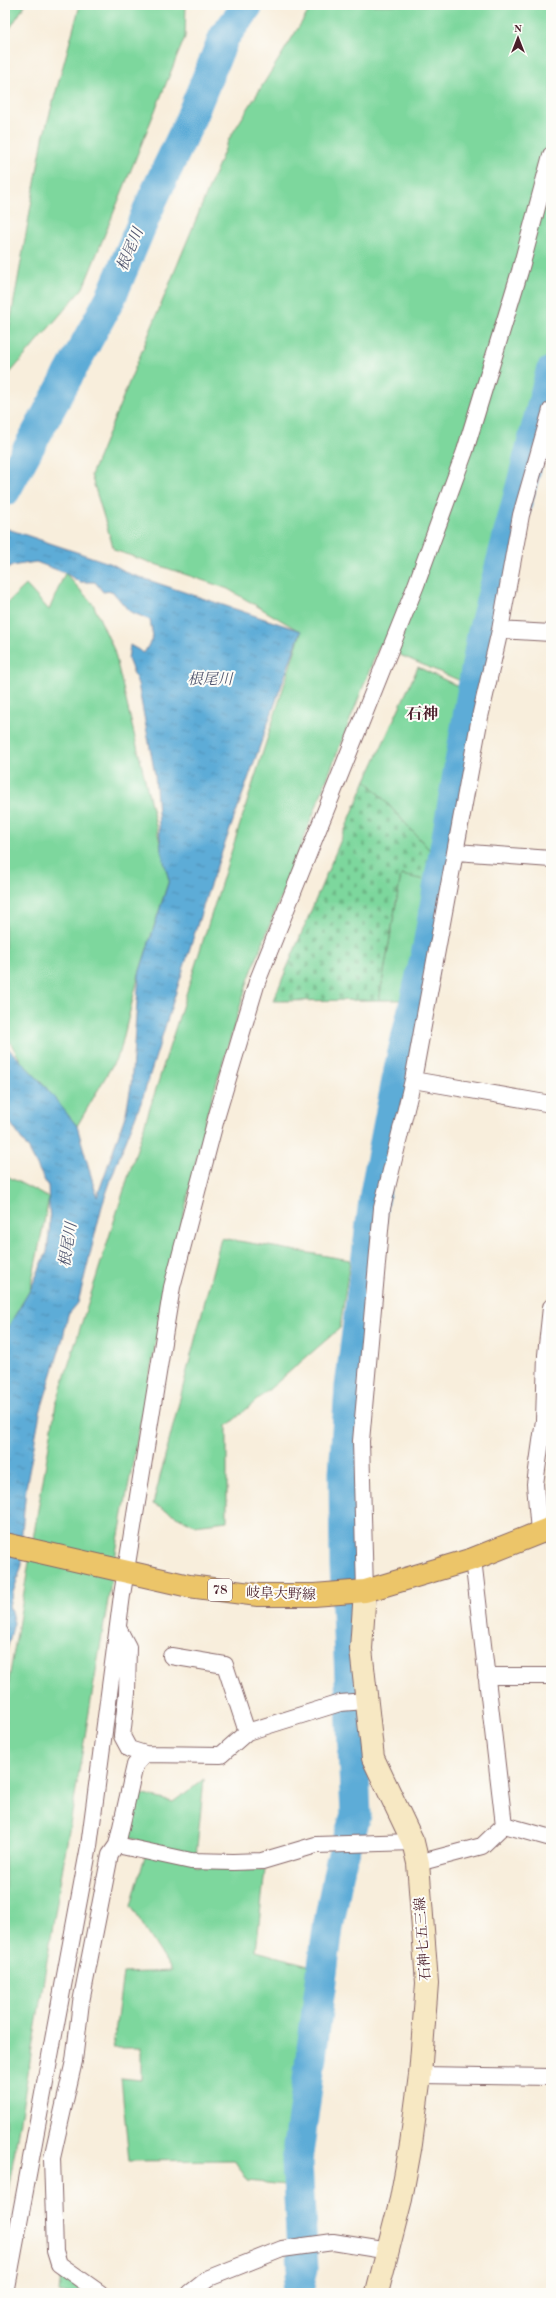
<svg xmlns="http://www.w3.org/2000/svg" width="556" height="2298" font-family="'Old Standard TT','Noto Serif JP',serif">
  <style>
    .grass { fill: #7dd79d; stroke: #647b64 }
    .cemetery { fill: url(#cemetery-stones); stroke: #647b64 }
    .park { fill: url(#park-tufts); stroke: #647b64 }
    .water { fill: url(#water-ripples); stroke: #546681 }
    .lines { fill: none; stroke-linecap: round; stroke-linejoin: round }
    .river { stroke: #5dacd7; stroke-width: 31 }
    .minor-casing { stroke: #876769; stroke-width: 18 }
    .secondary-casing { stroke: #876769; stroke-width: 24 }
    .primary-casing { stroke: #876769; stroke-width: 24 }
    .minor { stroke: #fff; stroke-width: 16 }
    .secondary { stroke: #f7e8c3; stroke-width: 22 }
    .primary { stroke: #ecc569; stroke-width: 22 }
    .labels { text-anchor: middle; dominant-baseline: central; stroke-width: 4; stroke-linejoin: round; paint-order: stroke }
    .shield { fill: #fdfcf7; stroke: #806168; stroke-width: 1 }
    .shield-label { font-size: 13px; font-weight: bold; fill: #4a1f2b }
    .street-label { font-size: 14px; fill: #4a1f2b; stroke: #fdfcf7 }
    .water-label { font-size: 15px; font-style: italic; fill: #525770; stroke: #fdfcf7 }
    .quarter-label { font-size: 16px; font-weight: bold; fill: #4a1f2b; stroke: #fdfcf7 }
  </style>
  <defs>
    <pattern id="cemetery-stones" width="16" height="16" patternUnits="userSpaceOnUse"><rect width="16" height="16" fill="#7dd79d"/><path d="M2 7V4a2 2 0 0 1 4 0v3zM10 15v-3a2 2 0 0 1 4 0v3z" fill="#6eb887"/></pattern>
    <pattern id="park-tufts" width="24" height="20" patternUnits="userSpaceOnUse"><rect width="24" height="20" fill="#7dd79d"/><path d="M3 7l-1-3M5 7V3M7 7l1-3M15 17l-1-3M17 17v-4M19 17l1-3" fill="none" stroke="#6eb887"/></pattern>
    <pattern id="water-ripples" width="26" height="14" patternUnits="userSpaceOnUse"><rect width="26" height="14" fill="#5dacd7"/><path d="M2 4q2-2 4 0t4 0M15 11q2-2 4 0t4 0" fill="none" stroke="#4f8baf"/></pattern>
  </defs>
  <rect width="100%" height="100%" fill="#fdfcf7"/>
  <filter id="ink" filterUnits="userSpaceOnUse"><feTurbulence type="fractalNoise" baseFrequency=".025" numOctaves="2"/><feDisplacementMap in="SourceGraphic" scale="8" xChannelSelector="R" yChannelSelector="G"/><feConvolveMatrix kernelMatrix="1 2 1 2 8 2 1 2 1" color-interpolation-filters="sRGB"/></filter>
  <filter id="wash" filterUnits="userSpaceOnUse"><feTurbulence type="fractalNoise" baseFrequency=".012" numOctaves="4" result="noise"/><feDisplacementMap in="SourceGraphic" scale="16" xChannelSelector="R" yChannelSelector="G"/><feGaussianBlur stdDeviation="0.9" result="paint"/><feColorMatrix in="noise" values="0 0 0 0 0 0 0 0 0 0 0 0 0 0 0 0 0 1.4 0 .05"/><feComposite in="paint" operator="in"/></filter>
  <g filter="url(#wash)">
    <rect width="100%" height="100%" fill="#f8eedc"/>
    <!-- grass -->
    <path class="grass" d="M5,5h20l-20,31z
      M80,5h106l-1,32 -102,251 -78,91v-27l38,-214z
      M317,5h234v336l-19,64 -69,277 -84,-36 -130,332 -43,139 -44,193 -43,225 -114,674v-506l51,-299 245,-772 -73,-43 -114,-39 -23,-75 138,-336 81,-130z
      M65,573l28,31 21,46 55,230 -30,94 -19,78 -43,74 -54,-61 -18,-32v-428l21,-20 23,25z
      M418,667l52,25 -58,308h-33l22,-125 34,-19 -69,-76z
      M5,1175l44,23 -19,92 -25,54z
      M221,1238l129,22 -10,68 -113,98v95l-33,4 -41,-21z
      M204,1779l-9,87 70,4 -9,81 52,14 -23,220 -37,-4 -14,-21 -105,1 -8,-83 20,2v-32h-28l10,-75 49,-2 -41,-65 17,-61 -22,-9 11,-43 36,9z"/>
    <!-- cemetery -->
    <path class="cemetery" d="M366,780l69,76 -5,25 -29,-6 -22,125 -106,1z"/>
    <!-- park -->
    <path class="park" d="M61,2275l25,18h-27z"/>
    <!-- water -->
    <path class="water" d="M5,528l107,36 18,10 171,57 -93,260 -67,212 -25,62 -14,41 -24,97 -10,12 -5,23 -23,75 -14,75 -4,44v33l-13,40 5,18 -9,34v-325l25,-42 17,-38 3,-28 -2,-37 -19,-37 -24,-35v-70l39,40 33,41 20,71 29,-84 5,-27 8,-112 30,-94 -8,-29 -6,-76 -17,-91 -10,-25 2,-14 14,8 9,-16 -3,-17 -21,-9 -17,-20 -9,1 -8,-10h-15l-15,-9 -29,-11 -25,4 -6,4z"/>
    <g class="lines">
      <!-- river -->
      <path class="river" d="M5,491l106,-194 42,-99 34,-71 37,-90 24,-32
        M297,2293l6,-24 -6,-107 31,-234 12,-63 16,-50 -11,-249 -1,-93 6,-86 25,-194 25,-128 28,-119 54,-310 69,-264"/>
    </g>
  </g>
  <g filter="url(#ink)">
    <g class="lines">
      <defs>
        <path id="minor" d="M500,630l51,3
          M456,852l95,7
          M413,1080l138,24
          M539,1532l-4,-48 9,-64 2,-65 5,-48
          M473,1559l31,266
          M365,1591l-4,-150 21,-233 31,-128 67,-363 20,-87 21,-115 30,-105
          M118,1628l10,19 -1,46 -5,43 7,13 16,5
          M171,1656l54,9 22,67
          M486,1676h65
          M504,1825l47,13
          M117,1845l18,-80 10,-11 76,1 26,-23 93,-29 26,-2
          M418,1863l64,-17 22,-21
          M420,2075l131,2
          M6,2293l83,-447 33,-251 50,-308 45,-172 40,-133 159,-397 49,-134 55,-180 31,-116
          M100,2293l-41,-29 -4,-13 -3,-93 22,-97 7,-59 29,-147 7,-10 74,16 42,1 29,-1 54,-16 97,-3
          M190,2293l19,-15 73,-29 51,-7 56,9"/>
        <path id="secondary" d="M365,1591l-4,58 12,109 40,84 5,21 9,120 -7,92 -9,69 -10,55 -24,94"/>
        <path id="primary" d="M5,1544l184,42 69,9h56l51,-4 108,-32 78,-31"/>
      </defs>
      <!-- minor casing -->
      <use href="#minor" class="minor-casing"/>
      <!-- secondary casing -->
      <use href="#secondary" class="secondary-casing"/>
      <!-- primary casing -->
      <use href="#primary" class="primary-casing"/>
      <!-- minor -->
      <use href="#minor" class="minor"/>
      <!-- secondary -->
      <use href="#secondary" class="secondary"/>
      <!-- primary -->
      <use href="#primary" class="primary"/>
    </g>
  </g>
  <g class="labels">
    <!-- shield labels -->
    <rect class="shield" x="208" y="1579" width="24" height="22" rx="3"/>
    <g class="shield-label">
      <text x="220" y="1590">78</text>
    </g>
    <!-- street labels -->
    <g class="street-label">
      <text transform="translate(281 1594) rotate(2)">岐阜大野線</text>
      <text transform="translate(423 1939) rotate(-94)">石神七五三線</text>
    </g>
    <!-- water labels -->
    <g class="water-label">
      <text transform="translate(131 250) rotate(-67)">根尾川</text>
      <text x="210" y="680">根尾川</text>
      <text transform="translate(69 1245) rotate(-81)">根尾川</text>
    </g>
    <!-- quarter labels -->
    <g class="quarter-label">
      <text x="422" y="715">石神</text>
    </g>
  </g>
  <!-- margin -->
  <rect width="556" height="2298" fill="none" stroke="#fdfcf7" stroke-width="20"/>
  <!-- north arrow -->
  <g transform="translate(518 38)" stroke="#fdfcf7" stroke-width="3" paint-order="stroke">
  <path d="M0-3L7 15L0 10L-7 15Z" fill="#4a1f2b"/>
  <text y="-6" font-size="11" font-weight="bold" text-anchor="middle" fill="#4a1f2b">N</text>
  </g>
</svg>
